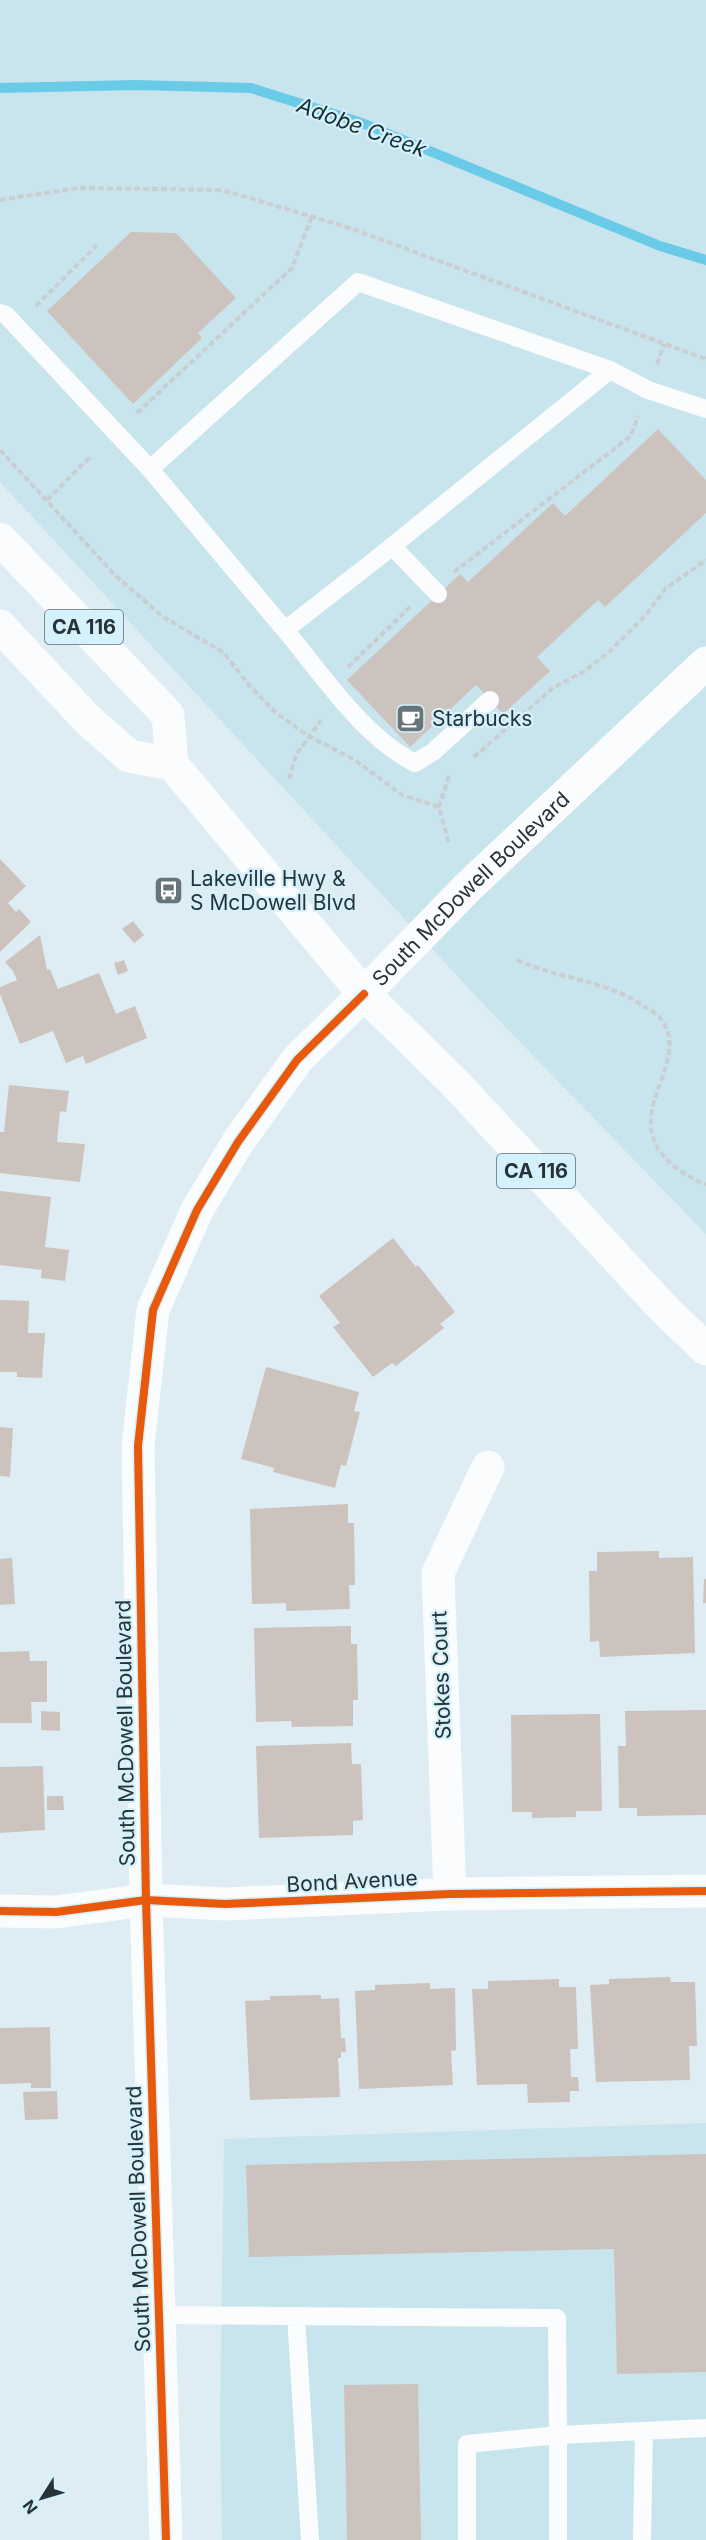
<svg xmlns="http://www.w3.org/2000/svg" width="706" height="2540" font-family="Inter,sans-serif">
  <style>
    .built { fill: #c8e4ed }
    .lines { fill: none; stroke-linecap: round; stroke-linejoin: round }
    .stream { stroke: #6acbe8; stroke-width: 10 }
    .building { fill: #cdc3be }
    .path { stroke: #c9ced1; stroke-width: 4; stroke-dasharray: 6 3; stroke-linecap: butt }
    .service { stroke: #fafcfd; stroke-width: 18 }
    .minor { stroke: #fafcfd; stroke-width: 33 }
    .secondary { stroke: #fafcfd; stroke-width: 33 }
    .primary { stroke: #fafcfd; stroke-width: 33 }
    .cycleway-casing { stroke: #d4f1fc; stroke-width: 11 }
    .cycleway { stroke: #e8590c; stroke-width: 8 }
    .labels { text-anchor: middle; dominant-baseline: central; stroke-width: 4.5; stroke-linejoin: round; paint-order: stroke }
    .shield { fill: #d4f1fc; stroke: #5c6c72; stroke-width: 1.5 }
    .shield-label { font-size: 20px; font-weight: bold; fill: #283337 }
    .poi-label { font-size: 21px; fill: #283337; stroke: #d4f1fc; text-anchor: start }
    .street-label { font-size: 21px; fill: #283337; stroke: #d4f1fc }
    .water-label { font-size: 22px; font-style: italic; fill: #172d34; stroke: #d4f1fc }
  </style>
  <rect width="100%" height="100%" fill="#ddedf3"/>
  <!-- built -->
  <path class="built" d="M0,0h706v1234l-219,-226 -487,-526z
    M706,2123v417h-484l-2,-121 4,-280z"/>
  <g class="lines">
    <!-- stream -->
    <path class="stream" d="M0,88l136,-3 115,3 111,35 298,123 46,14"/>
  </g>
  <!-- building -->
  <path class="building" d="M131,232l45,1 60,65 -38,35 4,5 -69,66 -86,-93z
    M658,429l48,51v33l-101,94 -7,-7 -61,57 13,14 -47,43 -27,-29 -66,62 -63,-67 113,-106 8,8 85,-79 12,13z
    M0,859l26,27 -18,17 8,9 3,-3 12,13 -31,30z
    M133,921l11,14 -10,8 -12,-14z
    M40,935l7,35 3,-1 8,20 41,-16 17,41 19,-8 12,32 -61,26 -3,-8 -17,7 -13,-32 -33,13 -20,-50v-7l17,-7 -4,-9 -8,-9z
    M124,960l4,11 -10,4 -4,-12z
    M9,1085l60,6 -3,21 -6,-1 -3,31 28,2 -5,38 -80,-9v-41h4z
    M0,1191l51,6 -6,50 24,3 -4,31 -24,-3 1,-8 -42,-5z
    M393,1238l23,29 2,-2 37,47 -15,12 4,4 -48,38 -4,-3 -19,14 -40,-50 7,-4 -21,-27z
    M0,1300l29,1 -1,32h17l-3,45 -25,-1v-5h-17z
    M266,1367l93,25 -5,19 6,1 -14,54 -5,-1 -6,23 -62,-16 1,-4 -33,-9z
    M0,1427l13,1 -3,49 -10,-1z
    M348,1504v19h6l1,62h-6l1,24 -64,2v-8l-34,1 -2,-95z
    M659,1551v7l34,-1 2,96 -95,4 -1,-16 -9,1 -1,-71h8v-19z
    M12,1558l3,46 -15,1v-46z
    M704,1579h2v24h-3z
    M351,1626v18h6l1,56h-5v26l-61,1 -1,-6 -35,1 -2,-94z
    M29,1651l1,10h17v41h-16l1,21h-32v-71z
    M706,1710v105l-69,1v-8h-18l-1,-62h8l-1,-35z
    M41,1711l19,1v19l-19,-1z
    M600,1714l2,97h-26v6l-44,1v-6h-20l-1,-97z
    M351,1743l1,21h9l2,56 -10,1v14l-94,3 -3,-92z
    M43,1766l2,64 -45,3v-66z
    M47,1796h16l1,14h-17z
    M670,1977l1,5h24l2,64h-8l1,34 -94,2 -6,-97 19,-1v-5z
    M559,1979v8h17l2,62h-8l1,28h7l1,14h-9v11l-42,1 -1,-19 -50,1 -5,-96h16v-8z
    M430,1983v6l25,-1 1,62 -5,1 2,34 -94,4 -4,-98 20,-1v-5z
    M321,1995v4l18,-1 2,40h4l1,14h-5v6h-3l2,39 -90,3 -5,-99 25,-1v-4z
    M50,2027l1,61h-20v-5l-31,1v-56z
    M57,2091l1,28 -33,1 -2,-28z
    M706,2154v218l-89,2 -3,-125 -365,8 -3,-92z
    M418,2384l3,156h-74l-3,-155z"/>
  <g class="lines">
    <!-- path -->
    <path class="path" d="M0,200l78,-12 144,2 122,36 362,133
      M36,306l61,-61
      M657,364l7,-20
      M137,413l155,-145 20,-52
      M0,450l117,127 45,39 62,37 25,32 26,27 33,24 47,24 47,35 37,12
      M47,500l44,-44
      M454,572l177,-136 7,-20
      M348,667l64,-62
      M474,757l80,-70 29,-15 26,-20 37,-37 20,-27 40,-28
      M449,776l-10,31 10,37
      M289,779l7,-24 25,-35
      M517,960c41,19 86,19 125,45 6,4 14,8 18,13 41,50 -71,113 46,167"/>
    <!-- service -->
    <path class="service" d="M0,313l6,2 144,154 208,-187 252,88 38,20 58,19
      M150,469l135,161 90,-70 235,-190
      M392,546l46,48
      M285,630c38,45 77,106 130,133l18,-11 57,-52
      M159,2315l398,3 1,117 -91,9v96
      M296,2316l14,224
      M558,2540v-105l148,-7
      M642,2540l2,-109"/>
    <!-- minor -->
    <g class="minor">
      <path id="s1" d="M364,994l104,-107 238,-224"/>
      <path d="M450,1894l-12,-321 50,-106"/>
      <path d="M0,1911l56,1 90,-12 79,4 225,-10 256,-3"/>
    </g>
    <!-- secondary -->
    <path class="secondary" d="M166,2540l-20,-640 -8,-454 15,-136 44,-100 41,-68 59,-82 67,-66"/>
    <!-- primary -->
    <path class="primary" d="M0,539l168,176 4,49 192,230 89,87 212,229 41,39
      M0,626l88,94 41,36 43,8"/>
    <defs>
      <path id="cycleway" d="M0,1911l56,1 90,-12 79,4 225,-10 256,-3
        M166,2540l-20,-640 -8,-454 15,-136 44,-100 41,-68 59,-82 67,-66"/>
    </defs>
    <!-- cycleway casing -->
    <use href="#cycleway" class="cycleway-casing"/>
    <!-- cycleway -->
    <use href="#cycleway" class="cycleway"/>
  </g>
  <!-- icons -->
  <defs>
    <symbol id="cafe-square" viewBox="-11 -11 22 22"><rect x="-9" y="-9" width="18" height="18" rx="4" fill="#677479" stroke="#d4f1fc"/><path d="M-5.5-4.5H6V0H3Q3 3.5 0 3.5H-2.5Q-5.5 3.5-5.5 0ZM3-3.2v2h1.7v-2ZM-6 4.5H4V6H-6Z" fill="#fff"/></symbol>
    <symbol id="bus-square" viewBox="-11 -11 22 22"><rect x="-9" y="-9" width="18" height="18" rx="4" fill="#677479" stroke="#d4f1fc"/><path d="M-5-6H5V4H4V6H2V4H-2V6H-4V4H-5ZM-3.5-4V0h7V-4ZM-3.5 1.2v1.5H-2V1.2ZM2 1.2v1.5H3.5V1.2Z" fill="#fff"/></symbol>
  </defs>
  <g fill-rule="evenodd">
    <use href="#cafe-square" x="394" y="702" width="33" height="33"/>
    <use href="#bus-square" x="152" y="874" width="33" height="33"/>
  </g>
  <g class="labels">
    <!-- shield labels -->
    <g class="shield">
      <rect x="45" y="610" width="78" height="34" rx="4.5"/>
      <rect x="497" y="1154" width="78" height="34" rx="4.5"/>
    </g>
    <g class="shield-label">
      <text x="84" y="627">CA 116</text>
      <text x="536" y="1171">CA 116</text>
    </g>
    <!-- poi labels -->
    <g class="poi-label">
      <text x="432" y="718">Starbucks</text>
      <text x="190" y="878">Lakeville Hwy &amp;<tspan x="190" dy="24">S McDowell Blvd</tspan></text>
    </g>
    <!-- street labels -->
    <g class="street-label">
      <text stroke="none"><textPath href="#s1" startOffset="150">South McDowell Boulevard</textPath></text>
      <text transform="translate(441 1675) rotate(-92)">Stokes Court</text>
      <text transform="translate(125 1733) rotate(-91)">South McDowell Boulevard</text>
      <text transform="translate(352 1881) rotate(-3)">Bond Avenue</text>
      <text transform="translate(138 2219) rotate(-92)">South McDowell Boulevard</text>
    </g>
    <!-- water labels -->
    <g class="water-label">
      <text transform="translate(362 127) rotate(20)">Adobe Creek</text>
    </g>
  </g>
  <!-- north arrow -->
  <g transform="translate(42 2498) rotate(233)" stroke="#d4f1fc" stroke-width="4.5" paint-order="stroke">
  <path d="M0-4.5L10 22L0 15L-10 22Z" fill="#283337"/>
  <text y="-9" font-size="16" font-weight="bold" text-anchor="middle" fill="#283337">N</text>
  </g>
</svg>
